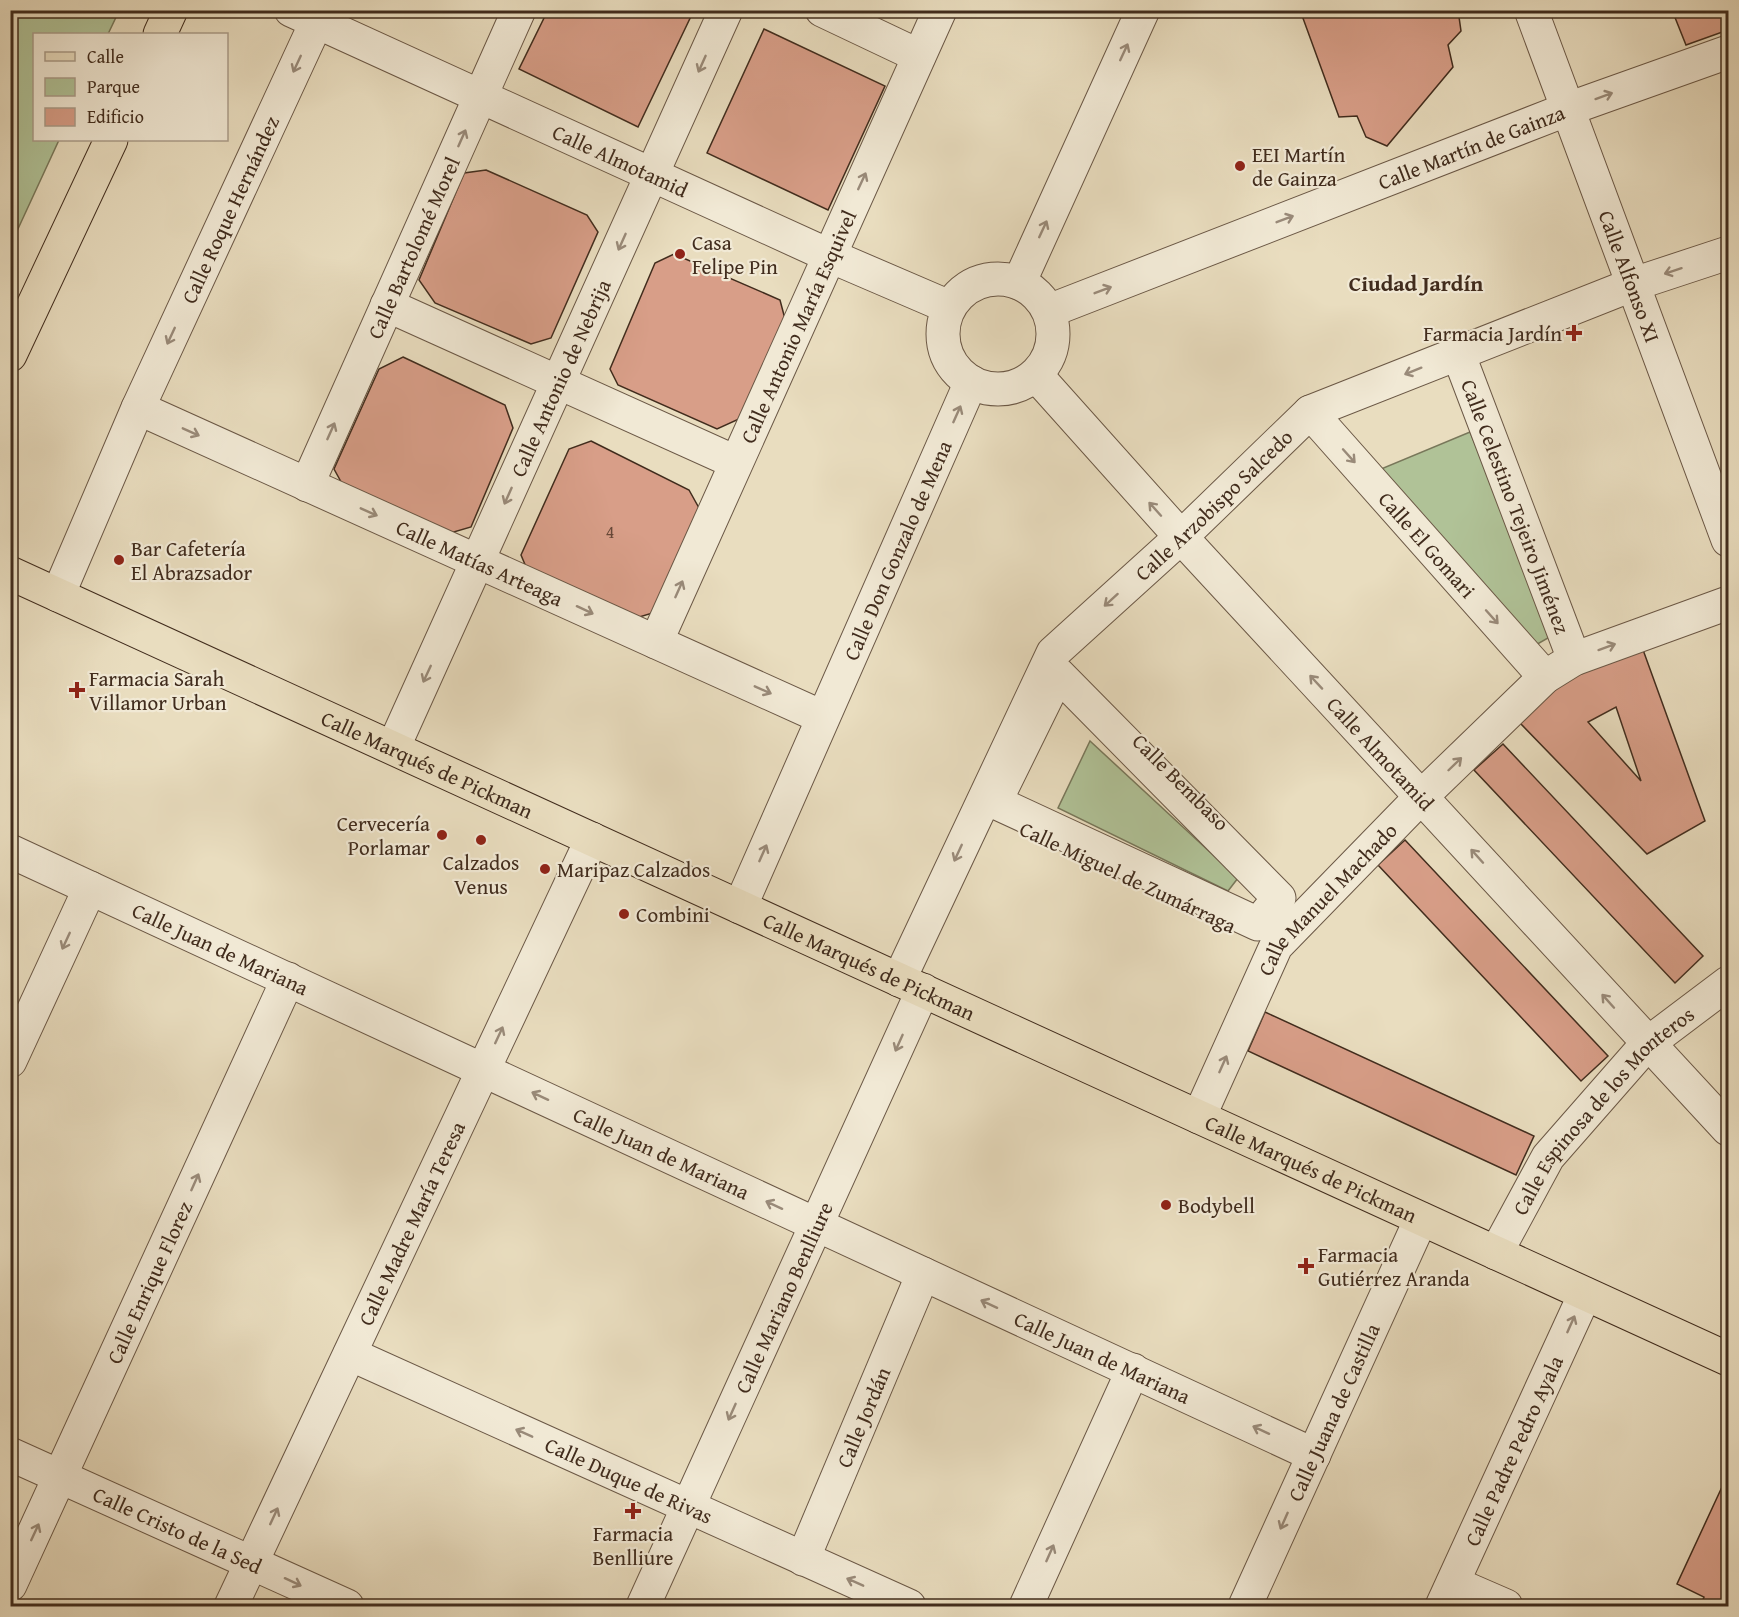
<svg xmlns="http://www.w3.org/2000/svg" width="1739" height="1617" font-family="'Gentium Book Plus',serif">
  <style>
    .green { fill: #b0c297; stroke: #78775a; stroke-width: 1.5 }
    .building { fill: #d89e88; stroke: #412c1d; stroke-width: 1.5; fill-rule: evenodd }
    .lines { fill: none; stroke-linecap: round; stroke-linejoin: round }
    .minor-casing { stroke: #6b5846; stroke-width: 35 }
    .major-casing { stroke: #412c1d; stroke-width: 35 }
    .minor { stroke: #f1e9d5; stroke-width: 33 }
    .major { stroke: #e9ddbf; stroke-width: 33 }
    .oneway { stroke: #998a79 }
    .poi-dot { fill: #8f2418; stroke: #f1e9d5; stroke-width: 2 }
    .labels { text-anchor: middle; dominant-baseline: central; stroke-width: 4.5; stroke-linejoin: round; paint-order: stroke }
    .number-label { font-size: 18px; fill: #674838 }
    .street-label { font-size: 21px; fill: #412c1d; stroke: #f1e9d5 }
    .poi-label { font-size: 21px; fill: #412c1d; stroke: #f1e9d5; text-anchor: start }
    .neighbourhood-label { font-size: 22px; font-weight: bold; fill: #412c1d; stroke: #f1e9d5 }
  </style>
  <rect width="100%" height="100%" fill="#e9ddbf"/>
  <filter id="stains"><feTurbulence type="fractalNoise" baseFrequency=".00333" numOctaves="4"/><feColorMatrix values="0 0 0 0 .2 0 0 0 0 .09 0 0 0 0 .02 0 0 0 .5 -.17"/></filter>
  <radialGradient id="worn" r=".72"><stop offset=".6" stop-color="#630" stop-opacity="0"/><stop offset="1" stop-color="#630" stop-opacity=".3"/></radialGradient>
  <!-- green -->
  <path class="green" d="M11,10l108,1 -11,23h-74v106h25l-48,104z
    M1470,432l85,202 -21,12 -153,-177z
    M1090,741l148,137 -10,13 -170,-83z"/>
  <!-- building -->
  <path class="building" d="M548,10h146l-56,117 -119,-58z
    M904,10h19l-3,8z
    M1300,10h158l3,21 -13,14 5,22 -66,79 -21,-9 -9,-21 -18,1z
    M1672,10h56v20l-42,15z
    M764,29l121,57 -57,124 -121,-57z
    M486,170l101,45 11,17 -47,106 -20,6 -96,-41 -16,-23 45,-107z
    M674,254l106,46 5,19 -46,100 -22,10 -99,-44 -8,-16 45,-106z
    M403,357l102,48 8,23 -42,99 -24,7 -102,-45 -11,-20 45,-100z
    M591,441l98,49 10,18 -43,104 -20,6 -107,-44 -8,-19 48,-106z
    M1642,647l63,174 -58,33 -127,-131 39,-37 28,-18zM1616,707l25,74 -53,-59z
    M1503,744l200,212 -28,27 -201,-213z
    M1405,840l203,216 -27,25 -203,-216z
    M1265,1012l269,124 -18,39 -268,-124z
    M1728,1474v132h-15l-11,-4 2,-5 -27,-13z"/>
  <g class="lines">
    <defs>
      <g id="minor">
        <path id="s1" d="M291,10l537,245 121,52"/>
        <path d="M822,10l97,46"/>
        <path id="s2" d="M1531,10l197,530"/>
        <circle cx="998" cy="334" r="55"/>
        <path d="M1019,283l124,-273"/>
        <path d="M387,305l348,157"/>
        <path id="s3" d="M1049,311l519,-202 160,-57"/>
        <path id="s4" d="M1458,353l116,306"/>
        <path id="s5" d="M1036,375l145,162 547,592"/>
        <path id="s6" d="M138,408l684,309"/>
        <path id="s7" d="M1310,412l235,265"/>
        <path id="s8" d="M307,485l212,-475"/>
        <path id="s9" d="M58,595l80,-187 184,-398"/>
        <path id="s10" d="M656,642l284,-632"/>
        <path d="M1058,674l221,224 -21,26 -263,-122z"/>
        <path id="s11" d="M394,746l332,-736"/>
        <path id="s12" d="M10,851l1304,604"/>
        <path id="s13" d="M740,907l231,-525"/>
        <path id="s14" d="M899,980l154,-327 128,-116 129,-125 324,-128 94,-31"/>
        <path d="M10,1061l80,-173"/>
        <path id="s15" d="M1199,1117l77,-171 146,-150 123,-119 29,-18 154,-56"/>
        <path id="s16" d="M1496,1253l52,-96 99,-113 81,-61"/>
        <path id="s17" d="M350,1354l559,252"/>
        <path id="s18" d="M10,1454l337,152"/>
        <path id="s19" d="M803,1559l120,-285"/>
        <path d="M1453,1583l53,23"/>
        <path id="s20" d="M10,1585l278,-606"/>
        <path id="s21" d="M231,1606l361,-767"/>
        <path id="s22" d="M643,1606l280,-616"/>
        <path d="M1026,1606l107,-236"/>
        <path id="s23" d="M1245,1606l176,-387"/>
        <path id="s24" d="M1442,1606l143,-312"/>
      </g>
      <g id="major">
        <path d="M160,34l11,-24"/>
        <path d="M10,355l101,-215"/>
        <path id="s25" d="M10,573l1718,786"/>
      </g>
    </defs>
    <!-- minor casing -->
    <use href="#minor" class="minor-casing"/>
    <!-- major casing -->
    <use href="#major" class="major-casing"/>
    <!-- minor -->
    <use href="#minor" class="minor"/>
    <!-- major -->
    <use href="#major" class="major"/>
  </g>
  <!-- one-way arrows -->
  <defs><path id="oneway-shaft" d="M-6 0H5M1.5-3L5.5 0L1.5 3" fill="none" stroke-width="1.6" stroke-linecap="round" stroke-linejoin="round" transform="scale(1.5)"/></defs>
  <g class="oneway">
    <use href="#oneway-shaft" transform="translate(1124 52) rotate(-65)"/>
    <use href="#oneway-shaft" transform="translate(297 64) rotate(115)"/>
    <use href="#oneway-shaft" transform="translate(702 64) rotate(114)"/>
    <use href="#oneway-shaft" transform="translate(1604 96) rotate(-20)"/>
    <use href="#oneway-shaft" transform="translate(462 138) rotate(-66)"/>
    <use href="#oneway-shaft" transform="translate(862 181) rotate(-65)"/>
    <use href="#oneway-shaft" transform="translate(1285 219) rotate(-21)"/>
    <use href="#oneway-shaft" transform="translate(1043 229) rotate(-65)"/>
    <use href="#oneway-shaft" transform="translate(622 242) rotate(114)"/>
    <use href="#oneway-shaft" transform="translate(1673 271) rotate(162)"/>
    <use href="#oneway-shaft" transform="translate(1103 290) rotate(-21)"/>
    <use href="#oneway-shaft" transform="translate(171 336) rotate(115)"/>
    <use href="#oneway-shaft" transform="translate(1413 371) rotate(158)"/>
    <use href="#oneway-shaft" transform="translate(957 414) rotate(-66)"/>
    <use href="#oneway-shaft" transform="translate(331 431) rotate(-66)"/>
    <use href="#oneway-shaft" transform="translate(191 432) rotate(24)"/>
    <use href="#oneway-shaft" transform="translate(1349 456) rotate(48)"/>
    <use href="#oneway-shaft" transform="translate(508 496) rotate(114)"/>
    <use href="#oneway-shaft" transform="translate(1155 509) rotate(-132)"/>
    <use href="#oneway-shaft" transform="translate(369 512) rotate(24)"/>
    <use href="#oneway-shaft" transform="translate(679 589) rotate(-66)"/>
    <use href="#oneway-shaft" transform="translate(1111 600) rotate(138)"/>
    <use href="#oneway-shaft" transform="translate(585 610) rotate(25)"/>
    <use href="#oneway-shaft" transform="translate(1492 617) rotate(48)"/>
    <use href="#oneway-shaft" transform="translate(1607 647) rotate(-20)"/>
    <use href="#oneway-shaft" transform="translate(427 674) rotate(115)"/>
    <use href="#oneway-shaft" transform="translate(1316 682) rotate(-133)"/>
    <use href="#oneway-shaft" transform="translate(763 690) rotate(24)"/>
    <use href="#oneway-shaft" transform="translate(1455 764) rotate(-44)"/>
    <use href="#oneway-shaft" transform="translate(763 853) rotate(-66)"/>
    <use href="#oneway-shaft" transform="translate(958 853) rotate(115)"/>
    <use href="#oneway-shaft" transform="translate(1477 856) rotate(-132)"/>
    <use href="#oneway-shaft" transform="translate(66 941) rotate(115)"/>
    <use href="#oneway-shaft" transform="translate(1608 1001) rotate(-132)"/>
    <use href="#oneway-shaft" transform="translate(499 1035) rotate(-65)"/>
    <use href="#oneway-shaft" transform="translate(899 1043) rotate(114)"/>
    <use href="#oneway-shaft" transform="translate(1223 1064) rotate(-66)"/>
    <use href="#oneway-shaft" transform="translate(540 1096) rotate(-155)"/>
    <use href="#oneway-shaft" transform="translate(195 1182) rotate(-66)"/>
    <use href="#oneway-shaft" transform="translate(774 1205) rotate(-155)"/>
    <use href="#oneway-shaft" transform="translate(989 1304) rotate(-155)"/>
    <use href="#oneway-shaft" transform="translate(1571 1324) rotate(-66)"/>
    <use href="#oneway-shaft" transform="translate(732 1412) rotate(114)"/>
    <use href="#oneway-shaft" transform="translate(1261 1430) rotate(-155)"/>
    <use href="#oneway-shaft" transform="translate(524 1433) rotate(-156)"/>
    <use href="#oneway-shaft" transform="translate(274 1516) rotate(-65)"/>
    <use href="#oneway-shaft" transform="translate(1284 1521) rotate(114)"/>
    <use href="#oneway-shaft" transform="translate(35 1532) rotate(-65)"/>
    <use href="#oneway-shaft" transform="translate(1050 1553) rotate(-66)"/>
    <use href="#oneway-shaft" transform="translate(293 1582) rotate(25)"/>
    <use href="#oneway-shaft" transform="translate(855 1582) rotate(-156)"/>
  </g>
  <!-- markers -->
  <g class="poi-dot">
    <circle cx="1240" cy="166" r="6"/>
    <circle cx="680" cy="254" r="6"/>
    <path d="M1571 324h6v6h6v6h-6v6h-6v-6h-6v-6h6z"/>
    <circle cx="119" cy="560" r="6"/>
    <path d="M74 681h6v6h6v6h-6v6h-6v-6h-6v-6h6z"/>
    <circle cx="442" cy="835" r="6"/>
    <circle cx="481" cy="840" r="6"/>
    <circle cx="545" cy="869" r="6"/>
    <circle cx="624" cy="914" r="6"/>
    <circle cx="1166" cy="1205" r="6"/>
    <path d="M1303 1257h6v6h6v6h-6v6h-6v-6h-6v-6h6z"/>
    <path d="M630 1502h6v6h6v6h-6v6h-6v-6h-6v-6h6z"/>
  </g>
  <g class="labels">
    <!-- number labels -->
    <g class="number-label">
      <text x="610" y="531">4</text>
    </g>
    <!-- street labels -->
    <g class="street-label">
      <text stroke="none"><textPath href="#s3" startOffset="453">Calle Martín de Gainza</textPath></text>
      <text stroke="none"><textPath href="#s1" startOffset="362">Calle Almotamid</textPath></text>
      <text stroke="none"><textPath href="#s9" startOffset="422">Calle Roque Hernández</textPath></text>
      <text stroke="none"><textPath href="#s8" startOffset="260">Calle Bartolomé Morel</textPath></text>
      <text stroke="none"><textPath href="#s2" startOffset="284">Calle Alfonso XI</textPath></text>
      <text stroke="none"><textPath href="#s10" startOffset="346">Calle Antonio María Esquivel</textPath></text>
      <text stroke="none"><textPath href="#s11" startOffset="404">Calle Antonio de Nebrija</textPath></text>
      <text stroke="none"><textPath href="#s14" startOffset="580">Calle Arzobispo Salcedo</textPath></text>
      <text stroke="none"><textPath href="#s4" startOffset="164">Calle Celestino Tejeiro Jiménez</textPath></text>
      <text stroke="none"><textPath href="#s7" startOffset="177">Calle El Gomari</textPath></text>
      <text stroke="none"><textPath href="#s13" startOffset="390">Calle Don Gonzalo de Mena</textPath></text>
      <text stroke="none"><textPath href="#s6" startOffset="375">Calle Matías Arteaga</textPath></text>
      <text stroke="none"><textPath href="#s5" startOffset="512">Calle Almotamid</textPath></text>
      <text stroke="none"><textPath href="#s25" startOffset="459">Calle Marqués de Pickman</textPath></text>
      <text transform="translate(1181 782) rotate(45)">Calle Bembaso</text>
      <text transform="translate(1128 877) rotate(25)">Calle Miguel de Zumárraga</text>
      <text stroke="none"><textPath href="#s15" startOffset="256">Calle Manuel Machado</textPath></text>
      <text stroke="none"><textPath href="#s12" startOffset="232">Calle Juan de Mariana</textPath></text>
      <text stroke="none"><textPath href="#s25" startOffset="945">Calle Marqués de Pickman</textPath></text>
      <text stroke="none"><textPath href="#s16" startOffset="180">Calle Espinosa de los Monteros</textPath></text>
      <text stroke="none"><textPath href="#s12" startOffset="718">Calle Juan de Mariana</textPath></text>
      <text stroke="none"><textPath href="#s25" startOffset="1431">Calle Marqués de Pickman</textPath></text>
      <text stroke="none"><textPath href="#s21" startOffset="423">Calle Madre María Teresa</textPath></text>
      <text stroke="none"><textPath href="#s20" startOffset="333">Calle Enrique Florez</textPath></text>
      <text stroke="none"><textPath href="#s22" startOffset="339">Calle Mariano Benlliure</textPath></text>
      <text stroke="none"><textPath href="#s12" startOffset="1204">Calle Juan de Mariana</textPath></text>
      <text stroke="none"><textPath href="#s23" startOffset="213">Calle Juana de Castilla</textPath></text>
      <text stroke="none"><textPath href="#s19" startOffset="154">Calle Jordán</textPath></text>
      <text stroke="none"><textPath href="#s24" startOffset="171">Calle Padre Pedro Ayala</textPath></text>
      <text stroke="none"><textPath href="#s17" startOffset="306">Calle Duque de Rivas</textPath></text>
      <text stroke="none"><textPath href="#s18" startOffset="184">Calle Cristo de la Sed</textPath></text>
    </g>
    <!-- poi labels -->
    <g class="poi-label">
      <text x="1252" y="154">EEI Martín<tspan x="1252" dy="24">de Gainza</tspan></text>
      <text x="692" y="242">Casa<tspan x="692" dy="24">Felipe Pin</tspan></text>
      <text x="1562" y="333" text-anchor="end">Farmacia Jardín</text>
      <text x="131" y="548">Bar Cafetería<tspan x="131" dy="24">El Abrazsador</tspan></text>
      <text x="89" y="678">Farmacia Sarah<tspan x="89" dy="24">Villamor Urban</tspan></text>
      <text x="430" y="823" text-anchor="end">Cervecería<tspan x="430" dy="24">Porlamar</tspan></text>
      <text x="481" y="862" text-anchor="middle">Calzados<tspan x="481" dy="24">Venus</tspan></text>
      <text x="557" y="869">Maripaz Calzados</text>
      <text x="636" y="914">Combini</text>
      <text x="1178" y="1205">Bodybell</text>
      <text x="1318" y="1254">Farmacia<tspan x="1318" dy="24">Gutiérrez Aranda</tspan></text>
      <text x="633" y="1533" text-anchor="middle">Farmacia<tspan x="633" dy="24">Benlliure</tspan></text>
    </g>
    <!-- neighbourhood labels -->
    <g class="neighbourhood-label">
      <text x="1416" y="283">Ciudad Jardín</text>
    </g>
  </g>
  <!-- margin -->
  <rect width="1739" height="1617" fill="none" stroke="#e9ddbf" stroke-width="36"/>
  <rect x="12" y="12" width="1715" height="1593" fill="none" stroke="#412c1d" stroke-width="3"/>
  <rect x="18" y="18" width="1703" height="1581" fill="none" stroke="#412c1d" stroke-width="1.5"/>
  <!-- legend -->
  <rect x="33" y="33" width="195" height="108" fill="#f1e9d5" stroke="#ab9d8b" stroke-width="1.5"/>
  <rect x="45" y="52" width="30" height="9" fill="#e9ddbf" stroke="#ab9d8b" stroke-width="1.5"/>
  <text x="87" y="63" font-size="18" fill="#412c1d">Calle</text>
  <rect x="45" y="78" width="30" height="18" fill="#b0c297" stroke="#ab9d8b" stroke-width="1.5"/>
  <text x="87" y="93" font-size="18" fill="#412c1d">Parque</text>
  <rect x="45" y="108" width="30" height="18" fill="#d89e88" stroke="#ab9d8b" stroke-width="1.5"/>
  <text x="87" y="123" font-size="18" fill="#412c1d">Edificio</text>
  <rect width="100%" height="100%" filter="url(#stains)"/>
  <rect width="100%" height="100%" fill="url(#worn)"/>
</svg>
